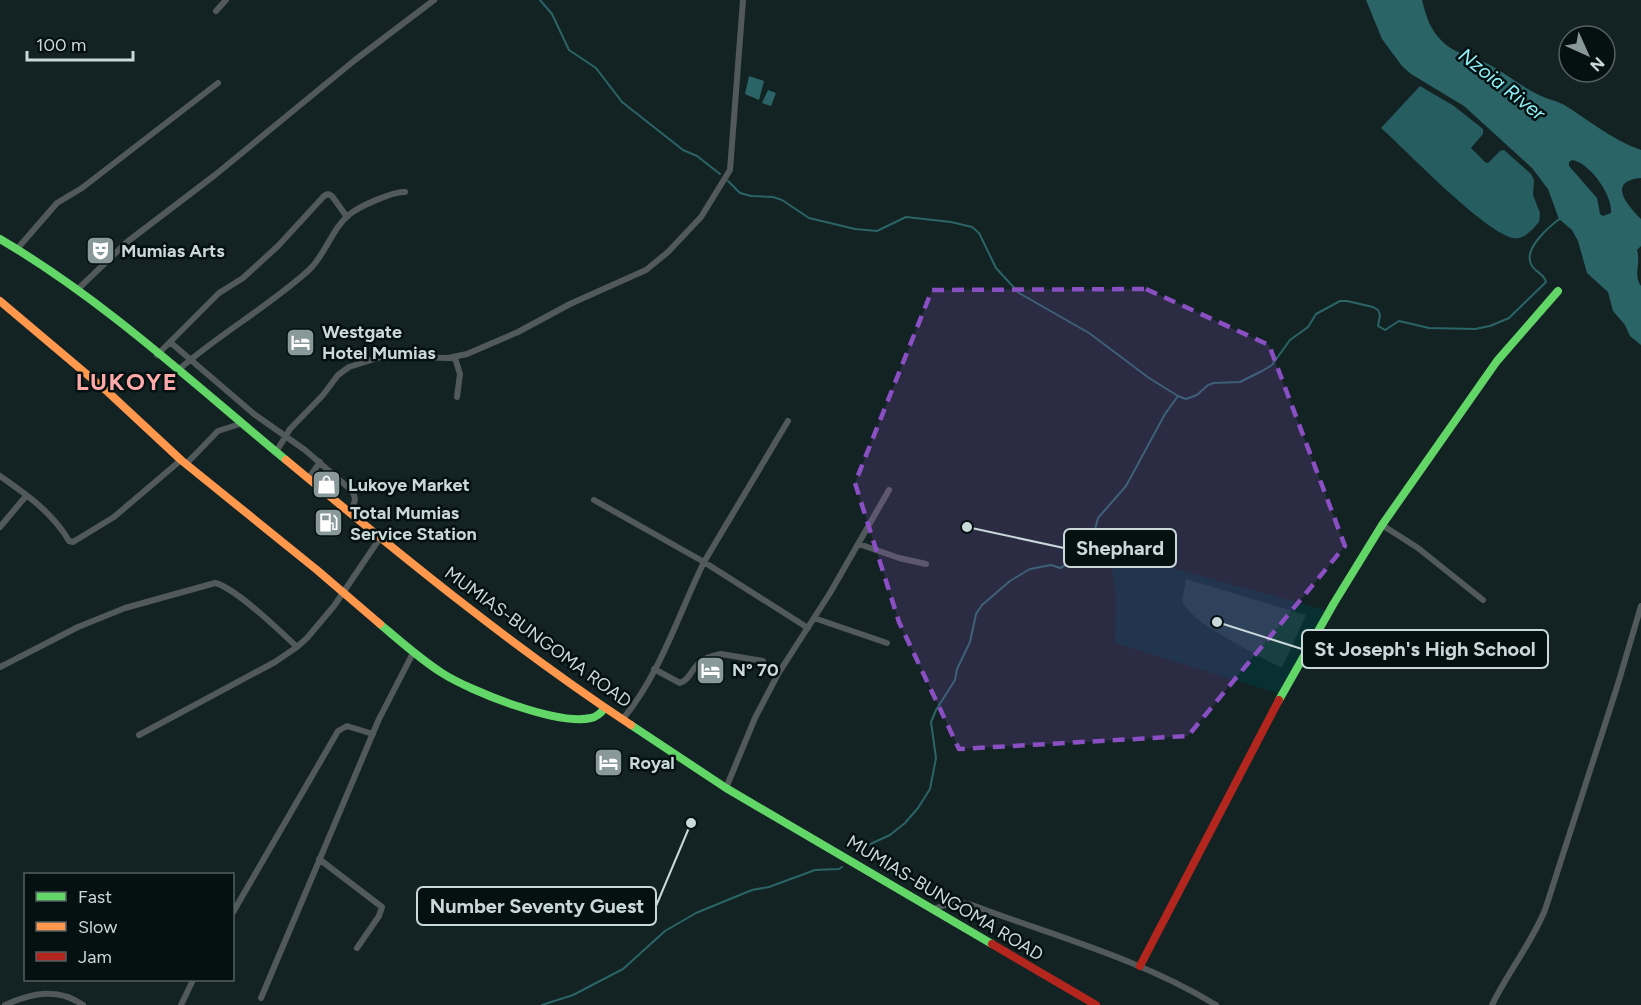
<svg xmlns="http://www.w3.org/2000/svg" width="1641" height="1005" font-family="Figtree,sans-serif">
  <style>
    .built { fill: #082f32 }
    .green { fill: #183f41 }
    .forest { fill: #255d61 }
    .water { fill: #2b6467; fill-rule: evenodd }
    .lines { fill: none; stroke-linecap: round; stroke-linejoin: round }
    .stream { stroke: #2b6467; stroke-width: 2 }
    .street { stroke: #52595a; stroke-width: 6 }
    .fast { stroke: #63d668; stroke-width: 8 }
    .slow { stroke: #ff974d; stroke-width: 8 }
    .jam { stroke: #b3261e; stroke-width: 8 }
    .marked { fill: #8b4fc4; fill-opacity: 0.2; stroke: #8b4fc4; stroke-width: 4.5; stroke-dasharray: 12 8; stroke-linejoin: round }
    .labels { text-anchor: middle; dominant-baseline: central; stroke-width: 5; stroke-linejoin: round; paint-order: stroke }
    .poi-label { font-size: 18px; font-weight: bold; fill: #c9d9da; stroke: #051011; text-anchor: start }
    .street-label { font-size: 18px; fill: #c9d9da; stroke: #051011 }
    .water-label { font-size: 20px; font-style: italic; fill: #8ff0f7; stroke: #051011 }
    .district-label { font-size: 24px; font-weight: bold; letter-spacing: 1.5px; fill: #faa; stroke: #051011 }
    .leader { fill: none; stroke: #c9d9da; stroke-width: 2 }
    .callout-dot { fill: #c9d9da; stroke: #051011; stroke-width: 2 }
    .callout { fill: #051011; stroke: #c9d9da; stroke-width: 2 }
    .callout-label { font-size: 20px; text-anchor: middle; font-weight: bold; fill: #c9d9da }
  </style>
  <rect width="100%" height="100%" fill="#132324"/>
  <!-- built -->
  <path class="built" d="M1109,551l216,59 -45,84 -165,-51 1,-48z"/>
  <!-- green -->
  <path class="green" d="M1186,579l120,36 -24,53c-19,-9 -36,-19 -54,-29 -18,-11 -34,-19 -46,-37z"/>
  <!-- forest -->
  <path class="forest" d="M1420,86l34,20 29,23v5l-12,14 14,14 3,1 12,-12 4,-1 27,24 3,6 -1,15 7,18 -1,9c-6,7 -16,19 -26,16 -30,-7 -105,-86 -132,-110z"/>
  <!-- water -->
  <path class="water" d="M1366,0h56c4,17 9,32 23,44 12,10 27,13 41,19 18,9 33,22 51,31 9,5 21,7 29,12 25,16 47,34 75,44v28c-34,3 -15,26 0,41v27l-4,4c4,15 -4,25 4,36v59l-11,-9 -5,-11 -12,-14 -5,-19 -21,-19 -9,-32 -6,-11 -13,-11 -11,-30 -16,-21 -68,-62 -53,-32 -9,-8 -20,-27zM1572,160c17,2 41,35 39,53l-8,3 -3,-2 -3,-16 -28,-32v-4z
    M749,76l15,5 -5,19 -14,-6z
    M768,90l8,3 -5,13 -9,-3z"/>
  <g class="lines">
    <!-- stream -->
    <path class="stream" d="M540,0l12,14 17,36 27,18 26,34 61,48 14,6 23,18
      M728,181l12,12 11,3 22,1 9,3 27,18 46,11 22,2 29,-14 45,5 21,5 7,6 17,35 23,25 70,40 60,45 29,18 8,3 11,-4 11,-10 6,-2 26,-1 22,-11 10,-6 18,-25 18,-13 8,-13 24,-13h7l26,6 5,3 2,5 -2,11 7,4 14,-9 30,7 46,1 15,-3 19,-8 37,-36c-2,-9 -12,-10 -15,-18 -8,-16 20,-39 31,-47
      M854,850l5,-4h7l24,-11 15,-12 13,-15 12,-19 6,-31 -5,-36 5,-12 19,-30 2,-11 13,-27 6,-28 6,-9 28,-24 20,-12 21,-4 9,3 19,-10 13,-17 6,-23 28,-32 39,-72 13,-18
      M542,1005l31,-10 50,-26 42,-38 31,-18 56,-23 17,-3 46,-17 24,-1 3,-2"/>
    <!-- street -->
    <path class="street" d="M216,11l10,-11
      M17,249l40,-46 25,-15 136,-105
      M77,290l50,-48 88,-67 140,-115 79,-60
      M170,342l84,72 51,36 46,40c7,9 3,14 -2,23
      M157,355l62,-62 24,-15 35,-32 46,-50 4,-2 4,2 15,21
      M455,358l5,16 -3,23
      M177,371c42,-37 91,-64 132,-101 17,-16 23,-42 41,-56 10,-8 44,-23 55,-22
      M276,452l14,-23 33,-34 15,-20 11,-8 35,-11 64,2 19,-4 51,-22 52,-28 76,-34 22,-18 33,-35 29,-47 13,-170
      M186,464l32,-33 22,-7
      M0,476c26,18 53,37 69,65l4,1 41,-25 67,-57
      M308,479l12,-17
      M594,500l110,62 84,-141
      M1382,525l36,23 65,52
      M0,527l26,-31
      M859,544l40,14 27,6
      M814,618l73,25
      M0,667l78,-40 47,-19 90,-25c21,5 65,48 82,64
      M654,669l26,14c9,-3 11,-12 17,-18 6,-7 15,-9 24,-11l42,7
      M622,720c38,-45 56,-105 82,-158l104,66
      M139,735l136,-73 22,-15 10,-9 27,-32 46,-68
      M726,788l29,-70 23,-44 52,-81 59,-103
      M319,859l63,48 -3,9 -22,32
      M933,909l22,-7 17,3c82,31 169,54 244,100
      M232,914l106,-183 9,-5 26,8
      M261,998l118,-279 34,-66
      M5,1005c27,-12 53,-18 78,0
      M181,1005l12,-25
      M1492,1005c16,-33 39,-61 53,-95l72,-223 24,-81"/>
    <!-- fast -->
    <path class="fast" d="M0,239c104,61 194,145 286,221
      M380,624c20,17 40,35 62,49 28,18 116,53 149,45 6,-1 10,-5 14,-10
      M1279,700l55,-97 48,-78 115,-164 61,-70
      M631,725l95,63 266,156"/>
    <!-- slow -->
    <path class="slow" d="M0,301l109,92 72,67 136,110 63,54
      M286,460c112,93 224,185 345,265"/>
    <!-- jam -->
    <path class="jam" d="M992,944l104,61
      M1140,966l139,-266"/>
  </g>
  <!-- marked area -->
  <path class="marked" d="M1146,289l123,56 76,201 -157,190 -229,13 -60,-127 -44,-139 77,-193z"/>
  <!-- icons -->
  <defs>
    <symbol id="theatre-square" viewBox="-11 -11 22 22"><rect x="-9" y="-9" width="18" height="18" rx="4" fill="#89999a" stroke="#051011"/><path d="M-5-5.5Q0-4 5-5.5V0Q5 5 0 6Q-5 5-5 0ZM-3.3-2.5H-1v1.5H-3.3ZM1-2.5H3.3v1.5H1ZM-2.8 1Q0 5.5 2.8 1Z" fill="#fff"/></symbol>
    <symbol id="hotel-square" viewBox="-11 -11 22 22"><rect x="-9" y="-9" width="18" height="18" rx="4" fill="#89999a" stroke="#051011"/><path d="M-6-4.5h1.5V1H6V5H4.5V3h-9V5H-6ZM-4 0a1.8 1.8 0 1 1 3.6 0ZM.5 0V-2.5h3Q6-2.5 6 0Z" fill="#fff"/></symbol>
    <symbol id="shop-square" viewBox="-11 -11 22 22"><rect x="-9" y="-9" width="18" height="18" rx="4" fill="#89999a" stroke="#051011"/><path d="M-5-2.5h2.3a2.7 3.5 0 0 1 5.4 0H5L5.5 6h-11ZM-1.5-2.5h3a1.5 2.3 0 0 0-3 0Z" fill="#fff"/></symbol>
    <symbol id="fuel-square" viewBox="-11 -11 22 22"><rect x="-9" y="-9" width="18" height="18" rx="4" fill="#89999a" stroke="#051011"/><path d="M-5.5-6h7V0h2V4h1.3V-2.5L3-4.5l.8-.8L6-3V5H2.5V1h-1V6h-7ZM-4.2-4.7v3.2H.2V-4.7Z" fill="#fff"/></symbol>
  </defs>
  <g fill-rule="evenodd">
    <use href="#theatre-square" x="84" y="234" width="33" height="33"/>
    <use href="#hotel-square" x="284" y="326" width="33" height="33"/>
    <use href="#shop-square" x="310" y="468" width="33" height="33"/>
    <use href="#fuel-square" x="312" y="506" width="33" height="33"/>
    <use href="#hotel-square" x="694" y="654" width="33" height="33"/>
    <use href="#hotel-square" x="592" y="746" width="33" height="33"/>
  </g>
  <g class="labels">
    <!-- poi labels -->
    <g class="poi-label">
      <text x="121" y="251">Mumias Arts</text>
      <text x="322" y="332">Westgate<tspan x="322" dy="21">Hotel Mumias</tspan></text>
      <text x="348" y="485">Lukoye Market</text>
      <text x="350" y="513">Total Mumias<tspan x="350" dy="21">Service Station</tspan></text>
      <text x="732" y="670">N° 70</text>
      <text x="629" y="763">Royal</text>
    </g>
    <!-- street labels -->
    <g class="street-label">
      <text transform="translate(538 637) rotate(36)">MUMIAS-BUNGOMA ROAD</text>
      <text transform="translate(945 898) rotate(31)">MUMIAS-BUNGOMA ROAD</text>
    </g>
    <!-- water labels -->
    <g class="water-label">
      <text transform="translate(1502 84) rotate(38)">Nzoia River</text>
    </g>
    <!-- district labels -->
    <g class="district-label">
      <text x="127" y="381">LUKOYE</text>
    </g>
  </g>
  <!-- callouts -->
  <path class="leader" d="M967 527L1064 548M1217 622L1302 649M691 823L656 906"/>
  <g class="callout-dot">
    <circle cx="967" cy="527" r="6"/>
    <circle cx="1217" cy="622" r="6"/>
    <circle cx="691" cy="823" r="6"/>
  </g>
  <g class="callout">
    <rect x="1064" y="529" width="112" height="38" rx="6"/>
    <rect x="1302" y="630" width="246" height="38" rx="6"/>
    <rect x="417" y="887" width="239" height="38" rx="6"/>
  </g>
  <g class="callout-label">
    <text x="1120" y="555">Shephard</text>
    <text x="1425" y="656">St Joseph's High School</text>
    <text x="537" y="913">Number Seventy Guest</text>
  </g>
  <!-- legend -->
  <rect x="24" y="873" width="210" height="108" fill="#051011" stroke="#536061" stroke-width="1.5"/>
  <rect x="36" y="892" width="30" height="9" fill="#63d668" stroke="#536061" stroke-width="1.5"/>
  <text x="78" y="903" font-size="18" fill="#c9d9da">Fast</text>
  <rect x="36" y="922" width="30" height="9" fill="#ff974d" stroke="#536061" stroke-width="1.5"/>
  <text x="78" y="933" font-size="18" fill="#c9d9da">Slow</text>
  <rect x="36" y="952" width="30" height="9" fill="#b3261e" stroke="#536061" stroke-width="1.5"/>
  <text x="78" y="963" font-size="18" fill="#c9d9da">Jam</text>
  <!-- north arrow -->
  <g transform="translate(1587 54) rotate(135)"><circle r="28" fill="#051011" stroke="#536061" stroke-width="1.5"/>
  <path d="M0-4.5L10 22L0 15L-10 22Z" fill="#89999a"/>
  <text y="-9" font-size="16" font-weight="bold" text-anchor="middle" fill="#c9d9da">N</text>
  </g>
  <!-- scale -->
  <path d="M27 51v9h106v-9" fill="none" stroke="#c9d9da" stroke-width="3"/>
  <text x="36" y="51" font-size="18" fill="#c9d9da" stroke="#051011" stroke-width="4.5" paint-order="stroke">100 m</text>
</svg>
